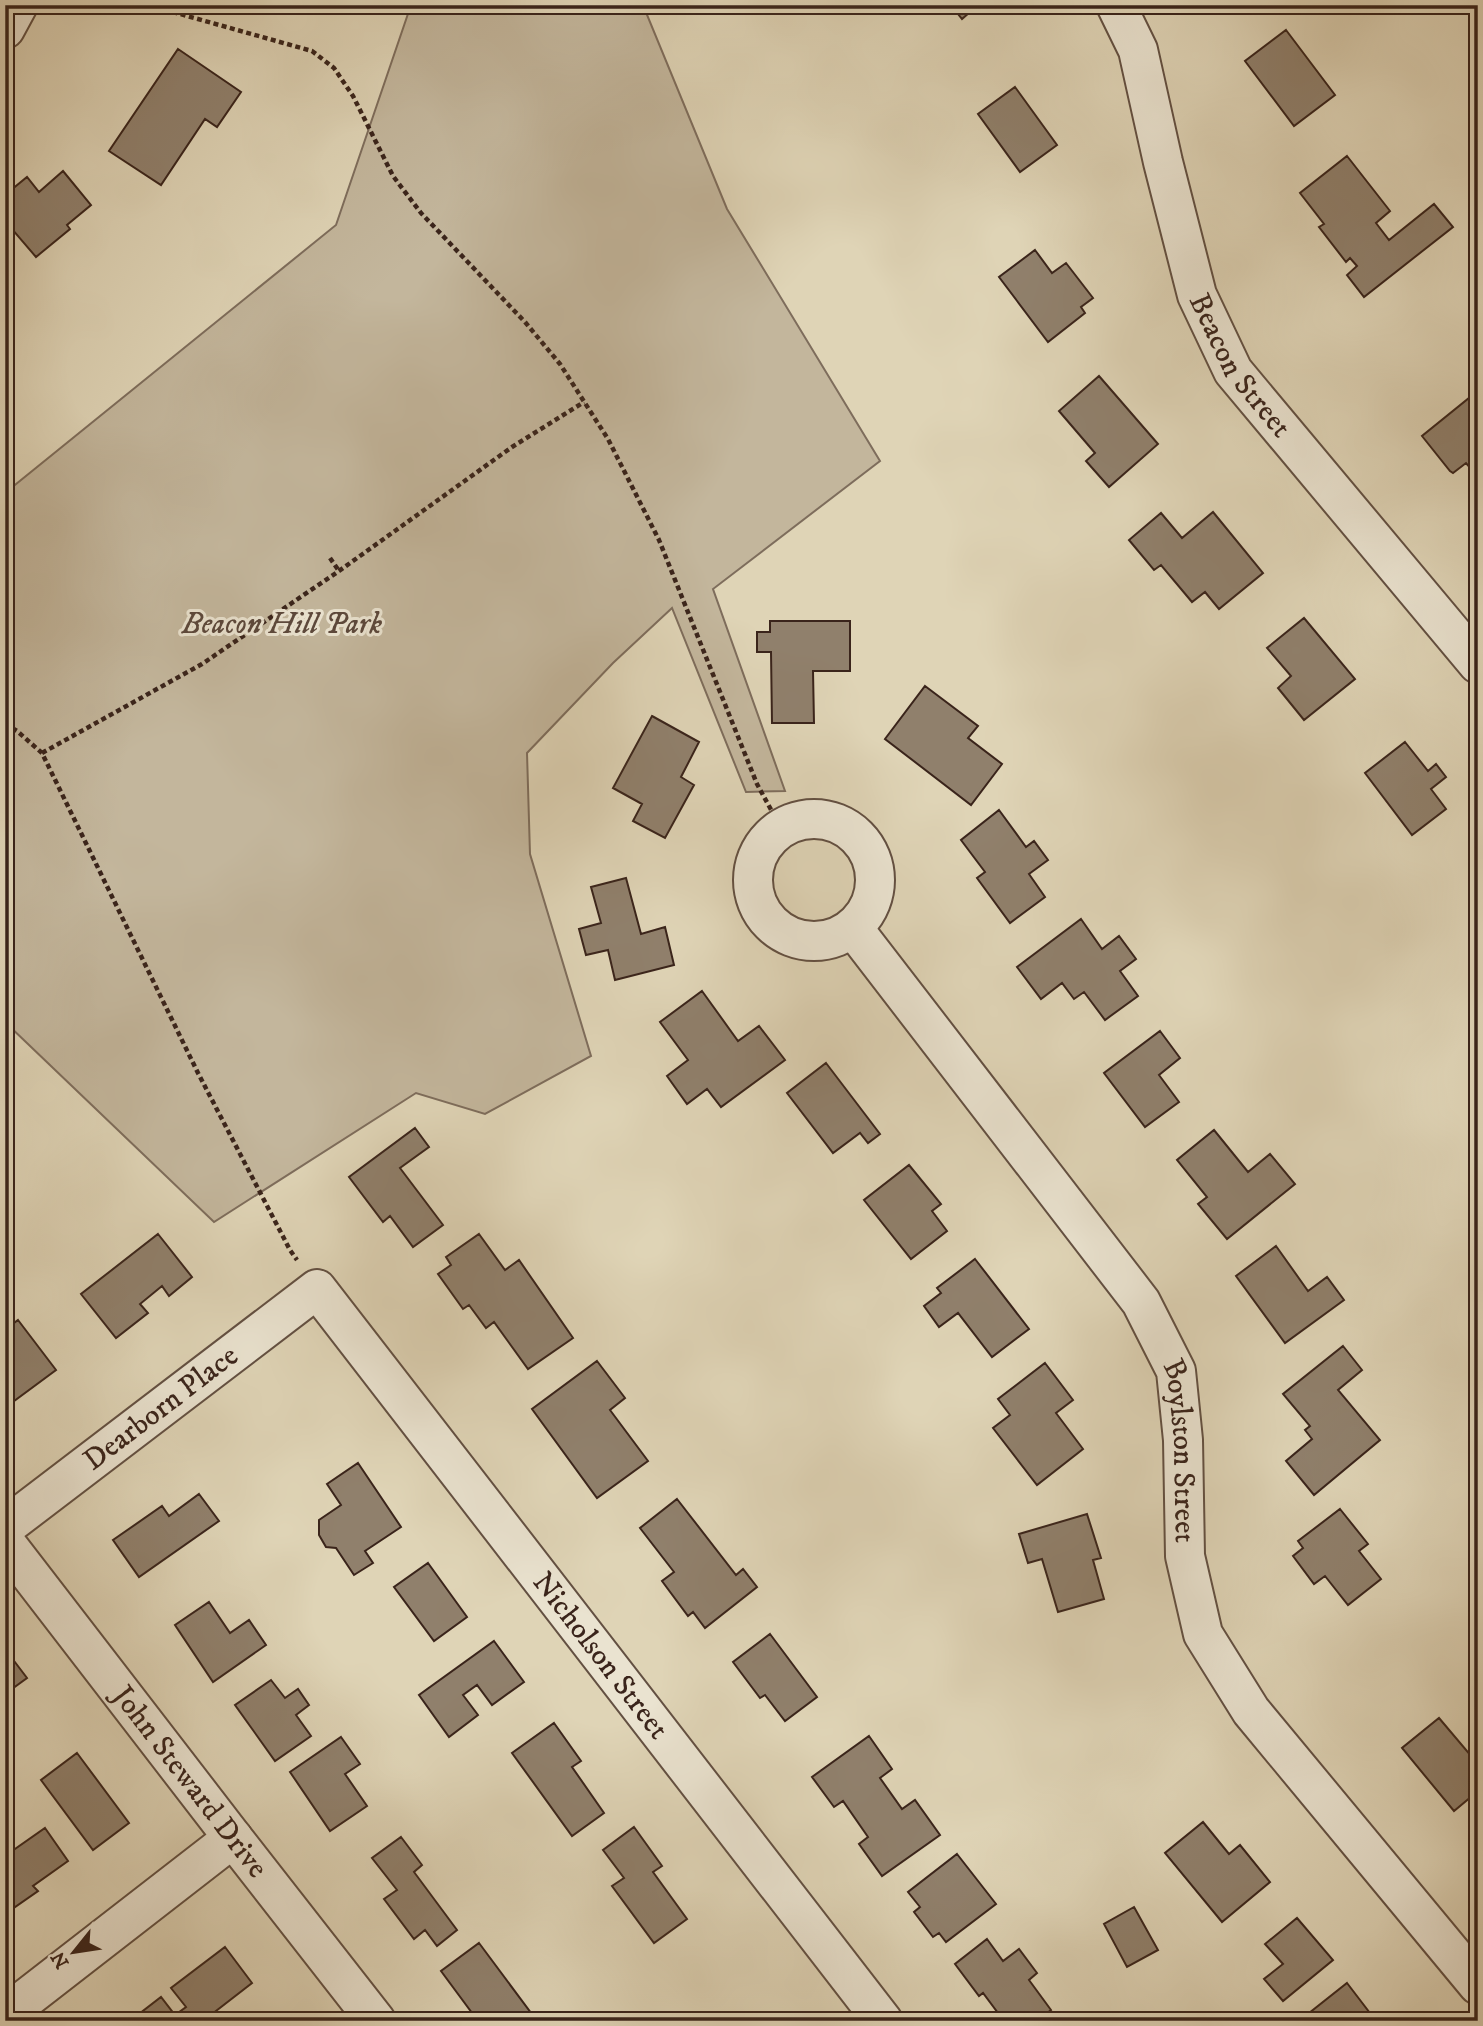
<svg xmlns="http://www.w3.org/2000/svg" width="1483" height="2026" font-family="'IM FELL DW Pica',serif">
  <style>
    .green { fill: #c3b69c; stroke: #7e6d5c; stroke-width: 2 }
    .building { fill: #90806c; stroke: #3a241b; stroke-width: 2 }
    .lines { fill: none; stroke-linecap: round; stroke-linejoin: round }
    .minor-casing { stroke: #635042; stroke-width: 42 }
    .path { stroke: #3a241b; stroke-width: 4.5; stroke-dasharray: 5 3.5; stroke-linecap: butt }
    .minor { stroke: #eae3d0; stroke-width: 38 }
    .labels { text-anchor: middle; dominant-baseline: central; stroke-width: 6; stroke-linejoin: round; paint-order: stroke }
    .street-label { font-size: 30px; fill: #3a241b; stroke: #eae3d0 }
    .park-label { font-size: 30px; font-style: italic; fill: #5c483b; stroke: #eae3d0 }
  </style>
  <rect width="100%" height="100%" fill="#dfd4b6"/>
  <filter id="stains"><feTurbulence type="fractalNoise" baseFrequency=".00286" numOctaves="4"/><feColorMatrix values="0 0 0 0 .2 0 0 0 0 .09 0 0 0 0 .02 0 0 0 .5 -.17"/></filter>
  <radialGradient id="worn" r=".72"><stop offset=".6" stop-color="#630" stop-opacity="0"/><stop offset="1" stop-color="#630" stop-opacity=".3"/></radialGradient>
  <!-- green -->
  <path class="green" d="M411,5h232l84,204 153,252 -167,128 72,202 -39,1 -74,-184 -59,55 -86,90 3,101 61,202 -106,58 -69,-21 -202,129 -209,-200v-529l331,-268z"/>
  <!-- building -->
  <path class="building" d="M951,5h27l-16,14z
    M1286,30l49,65 -41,31 -49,-65z
    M178,49l63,43 -24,35 -12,-8 -44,66 -52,-34z
    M1015,87l42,58 -37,27 -42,-58z
    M1347,156l43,55 -14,12 13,17 45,-36 19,23 -89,70 -17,-22 10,-9 -7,-8 -4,4 -27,-35 5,-3 -24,-31z
    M63,171l28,34 -24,20 3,4 -34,28 -31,-36v-26l22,-18 12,15z
    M1035,250l17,23 14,-10 27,35 -12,9 4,6 -37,29 -49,-65z
    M1099,376l59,68 -49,43 -23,-26 9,-8 -36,-42z
    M1469,398l9,11v68l-12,-14 -13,10 -3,-2 -28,-35z
    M1213,512l50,61 -44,36 -14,-17 -13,10 -31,-37 -7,5 -25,-30 32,-27 21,25z
    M1304,618l51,61 -51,41 -26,-32 13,-12 -24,-28z
    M770,621h80v50h-37l1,52h-42l-1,-71h-14v-20h13z
    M925,686l53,40 -10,12 34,26 -31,41 -86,-66z
    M652,716l47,26 -18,35 13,8 -29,53 -32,-17 9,-17 -29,-16z
    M1405,742l23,29 8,-7 10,13 -15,12 15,20 -34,26 -47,-62z
    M999,810l27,37 8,-6 14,19 -19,14 16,23 -35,26 -33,-45 8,-6 -24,-32z
    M626,878l15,56 24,-7 9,38 -59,15 -7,-30 -22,5 -7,-26 22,-6 -10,-36z
    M1081,919l21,30 17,-13 17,23 -16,12 18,25 -33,24 -21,-28 -10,7 -12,-16 -21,16 -24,-32z
    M702,991l36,50 21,-15 26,34 -64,47 -14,-18 -20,15 -20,-28 21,-16 -28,-38z
    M1160,1031l20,27 -21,17 20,27 -34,25 -41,-54z
    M826,1063l54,71 -12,9 -8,-10 -27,20 -46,-60z
    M415,1128l14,19 -29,21 43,57 -30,22 -23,-31 -7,6 -34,-45z
    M1214,1130l34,42 22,-18 25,30 -68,55 -29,-35 9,-7 -30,-37z
    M909,1165l32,39 -9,7 15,20 -36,28 -47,-59z
    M158,1234l34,43 -23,19 -7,-10 -22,18 8,9 -32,25 -35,-44z
    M479,1234l26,36 14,-10 54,78 -45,31 -34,-47 -8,6 -17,-23 -6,4 -25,-35 13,-9 -5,-8z
    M1276,1246l32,45 19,-14 17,23 -59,43 -49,-67z
    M975,1259l54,70 -37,28 -34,-44 -19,14 -15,-21 17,-13 -4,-5z
    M18,1320l38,50 -50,37 -1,-77z
    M1343,1346l19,24 -24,20 42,50 -66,55 -28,-34 26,-22 -7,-9 5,-4 -27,-32z
    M597,1361l28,37 -15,12 38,51 -51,37 -65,-89z
    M1045,1363l28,37 -17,13 27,36 -46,36 -44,-57 17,-13 -12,-16z
    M358,1463l43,64 -36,24 8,12 -19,12 -18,-27 -10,-1 -7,-12v-15l22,-15 -14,-21z
    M199,1494l20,27 -80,56 -26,-37 49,-34 7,10z
    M677,1499l59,76 7,-6 14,18 -52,41 -12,-16 -5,4 -26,-35 12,-9 -34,-44z
    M1340,1509l28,35 -9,7 22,28 -33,26 -23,-29 -11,8 -21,-28 10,-8 -5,-7z
    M1087,1514l14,44 -8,2 11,39 -46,13 -16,-53 -14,4 -9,-29z
    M428,1563l39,54 -33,24 -40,-54z
    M209,1602l21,31 19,-13 17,25 -53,37 -38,-57z
    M770,1634l47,63 -32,24 -20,-26 -5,3 -27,-36z
    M494,1641l30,41 -32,23 -15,-20 -14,10 15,20 -29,22 -30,-42z
    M5,1649l22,29 -22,16z
    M271,1680l14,18 13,-9 11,16 -13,10 15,21 -36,25 -40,-56z
    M1439,1718l39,46v27l-24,20 -52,-63z
    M554,1723l27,38 -9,6 32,46 -32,23 -60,-83z
    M869,1736l23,33 -12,9 22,31 13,-9 25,35 -58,41 -23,-32 9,-7 -25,-36 -9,6 -22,-30z
    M341,1737l19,27 -15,10 22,32 -37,25 -40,-59z
    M77,1753l52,70 -36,27 -52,-70z
    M1203,1822l26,32 11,-9 30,37 -48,40 -57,-69z
    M634,1827l28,39 -9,6 34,47 -33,24 -42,-57 12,-8 -21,-28z
    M45,1828l23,33 -35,25 5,5 -33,23v-58z
    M401,1837l21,28 -8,7 43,58 -20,16 -12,-16 -11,9 -30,-40 13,-9 -25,-32z
    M957,1854l39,50 -50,38 -7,-9 -6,4 -19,-25 6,-5 -12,-15z
    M1134,1907l24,43 -31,17 -23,-43z
    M1297,1918l36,42 -50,41 -19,-22 19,-15 -18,-20z
    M987,1939l16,22 16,-12 18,24 -8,7 22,30 -14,11h-33l-21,-28 -4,3 -24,-32z
    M479,1943l58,78h-59l-37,-50z
    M225,1947l27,36 -49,38h-59l-5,-7 22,-17 14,18 11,-8 -15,-19z
    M1347,1983l29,38h-77z"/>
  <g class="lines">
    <defs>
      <g id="minor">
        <path id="s1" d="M1116,5l22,45 25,112 34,133 36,76 245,293"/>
        <path d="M5,29l13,-24"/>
        <circle cx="814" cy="880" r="61"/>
        <path id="s2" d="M853,928l288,374 35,69 7,69 2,116 18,78 48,77 227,274"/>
        <path id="s3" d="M5,1527l312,-238 566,732"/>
        <path id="s4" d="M5,1542l228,296 143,183"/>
        <path d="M5,2015l228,-177"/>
      </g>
    </defs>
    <!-- minor casing -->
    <use href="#minor" class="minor-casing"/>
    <!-- path -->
    <path class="path" d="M148,5l164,46 22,17 19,28 40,80 28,37 104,109 35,42 48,75 51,101 98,244 24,44
      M330,558l9,13
      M5,724l12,7 25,22 156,320 92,177 7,10
      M42,753l160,-89 137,-93 173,-124 72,-45"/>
    <!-- minor -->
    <use href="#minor" class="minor"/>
  </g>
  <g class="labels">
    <!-- street labels -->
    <g class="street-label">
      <text stroke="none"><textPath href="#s1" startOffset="385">Beacon Street</textPath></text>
      <text stroke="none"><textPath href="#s3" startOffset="196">Dearborn Place</textPath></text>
      <text stroke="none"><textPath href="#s2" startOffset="630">Boylston Street</textPath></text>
      <text stroke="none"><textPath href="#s3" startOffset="856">Nicholson Street</textPath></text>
      <text stroke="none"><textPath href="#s4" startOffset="303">John Steward Drive</textPath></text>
    </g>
    <!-- park labels -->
    <g class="park-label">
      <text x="282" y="624">Beacon Hill Park</text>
    </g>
  </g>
  <!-- margin -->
  <rect width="1483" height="2026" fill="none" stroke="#dfd4b6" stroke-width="28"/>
  <rect x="7" y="7" width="1469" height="2012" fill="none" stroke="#3a241b" stroke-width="3.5"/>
  <rect x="14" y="14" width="1455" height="1998" fill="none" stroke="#3a241b" stroke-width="2"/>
  <!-- north arrow -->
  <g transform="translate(74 1952) rotate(240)" stroke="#eae3d0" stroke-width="5" paint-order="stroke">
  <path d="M0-5L12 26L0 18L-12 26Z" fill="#3a241b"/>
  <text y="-10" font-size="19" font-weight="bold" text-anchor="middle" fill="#3a241b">N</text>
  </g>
  <rect width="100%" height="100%" filter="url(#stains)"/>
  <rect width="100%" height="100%" fill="url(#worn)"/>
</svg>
